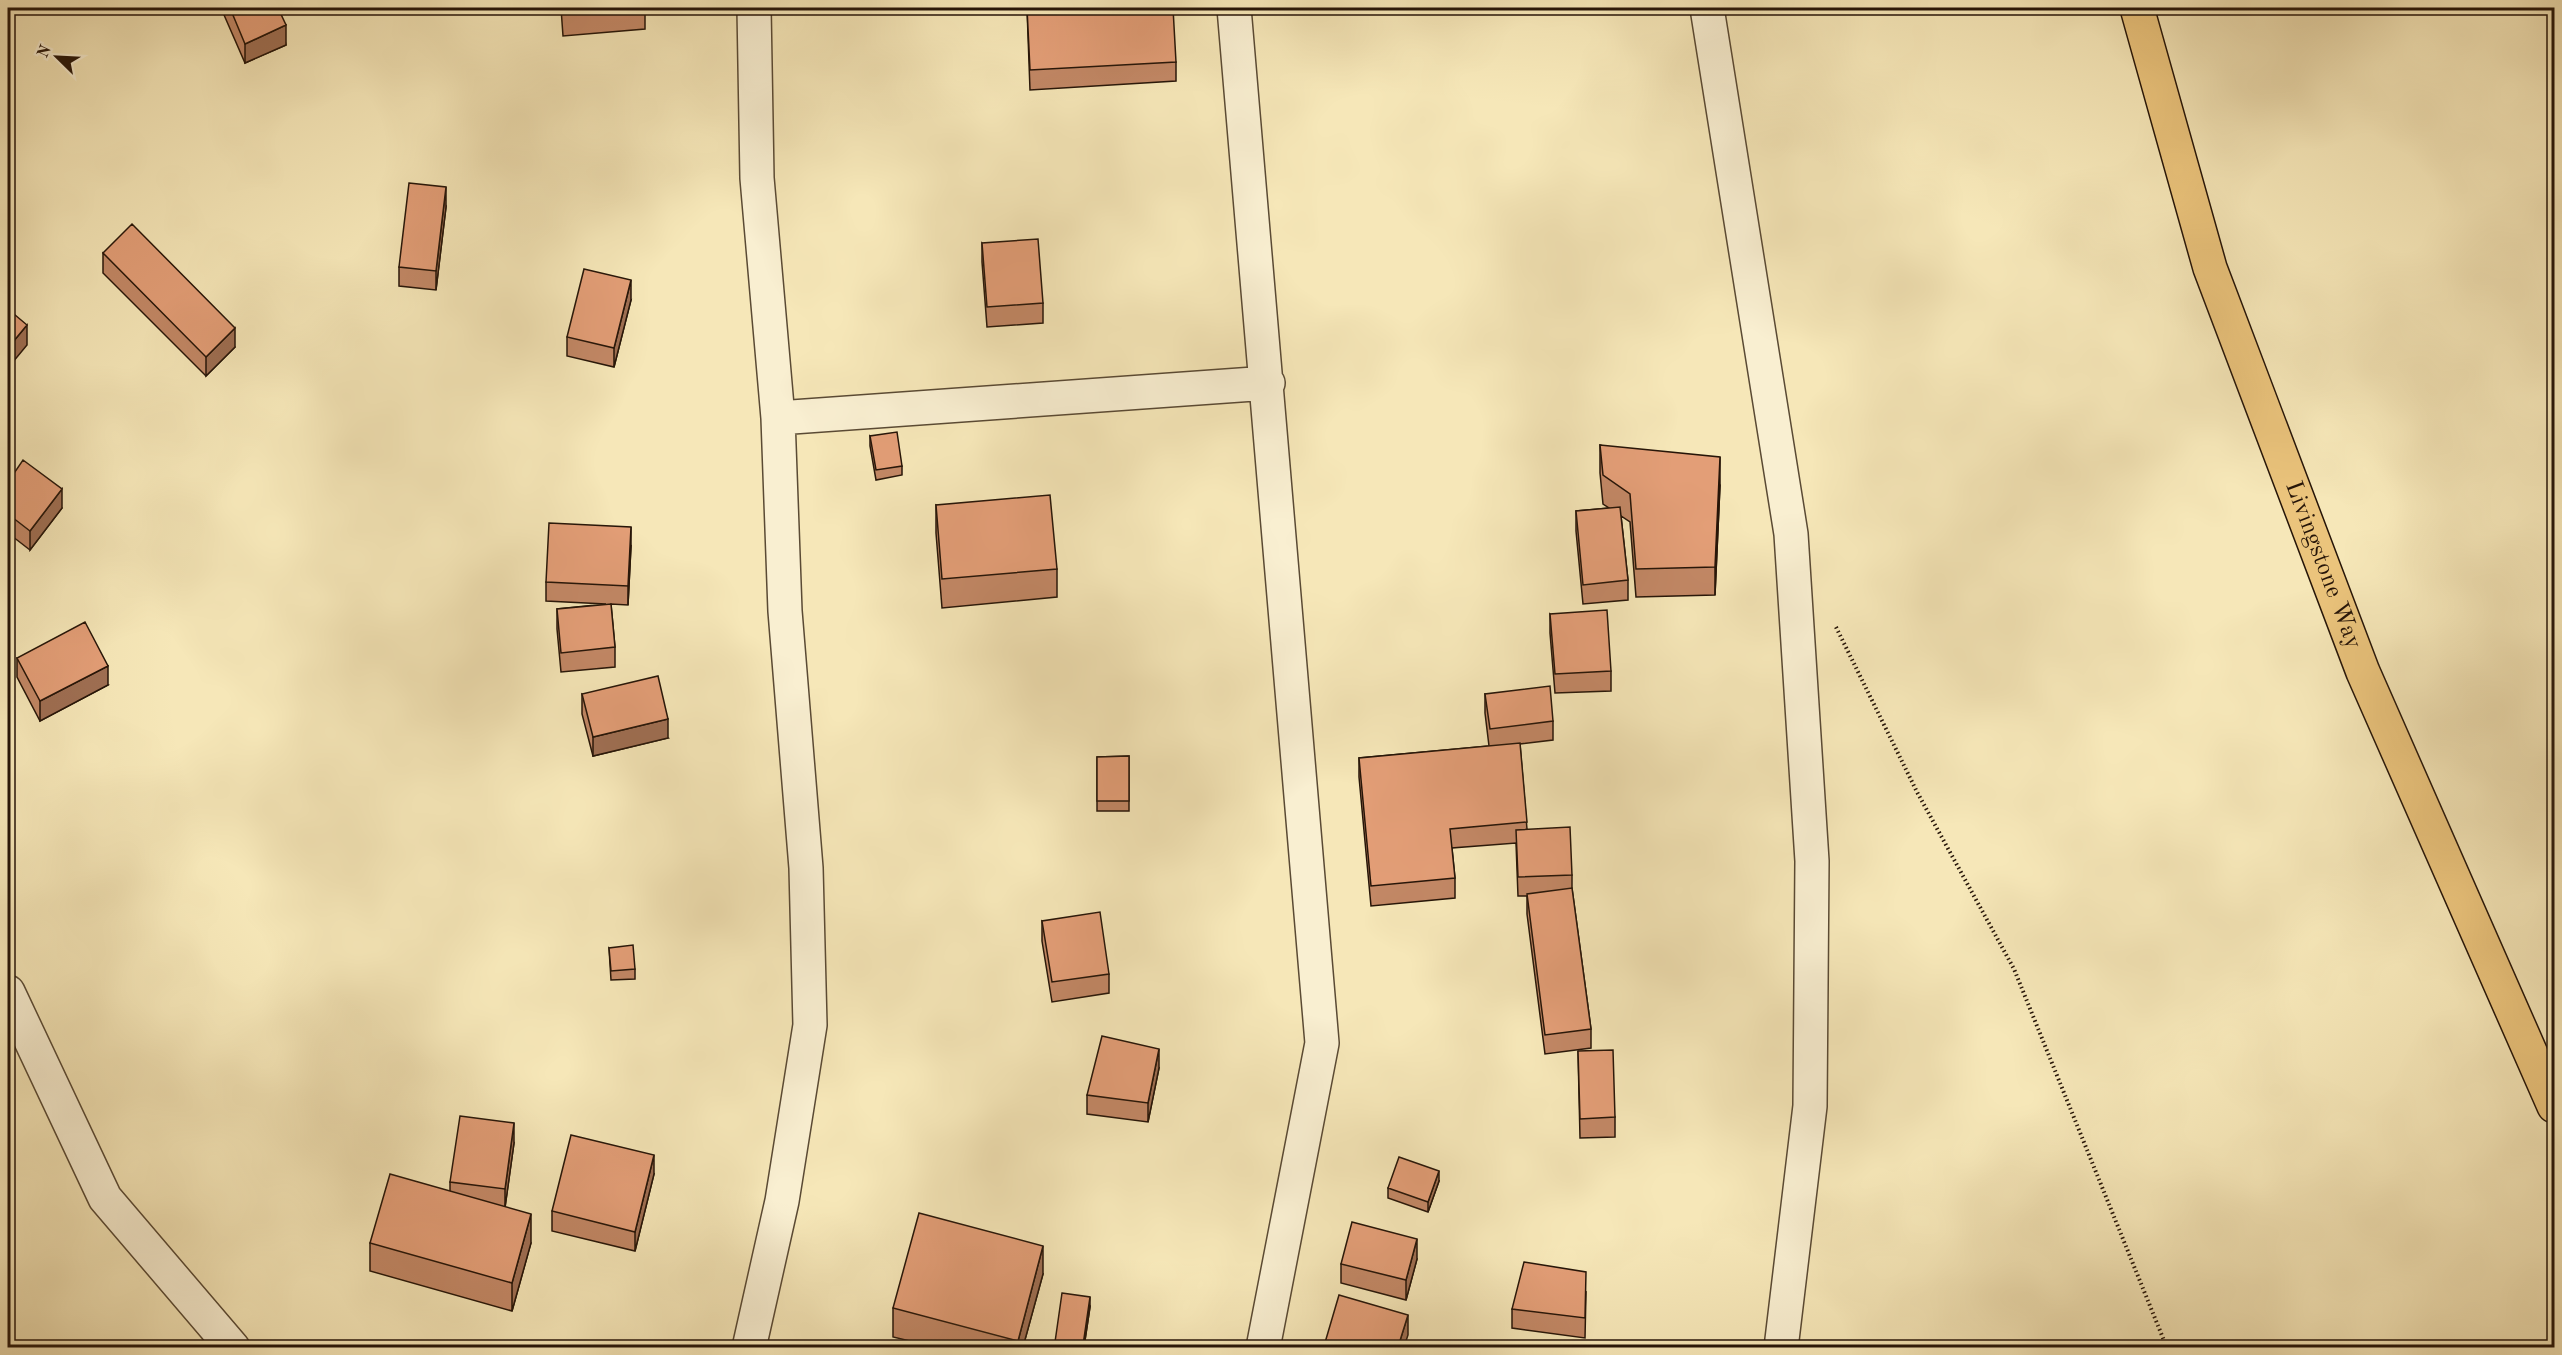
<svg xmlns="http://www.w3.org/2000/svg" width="2562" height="1355" font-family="'Old Standard TT',serif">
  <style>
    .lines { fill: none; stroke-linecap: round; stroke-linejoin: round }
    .minor-casing { stroke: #5a4a34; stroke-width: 36 }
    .trunk-casing { stroke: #261508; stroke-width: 36 }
    .path { stroke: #261508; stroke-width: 4; stroke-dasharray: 1.5 3; stroke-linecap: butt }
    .minor { stroke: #f9efd1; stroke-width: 33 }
    .trunk { stroke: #ebc47c; stroke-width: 33 }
    .wall { fill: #c38866; stroke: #261508; stroke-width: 1.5 }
    .shaded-wall { fill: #9f6f53; stroke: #261508; stroke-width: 1.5 }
    .building { fill: #e39e77; stroke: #261508; stroke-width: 1.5 }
    .labels { text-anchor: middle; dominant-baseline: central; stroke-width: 5; stroke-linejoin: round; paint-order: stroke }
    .street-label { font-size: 24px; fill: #261508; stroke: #f9efd1 }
  </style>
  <rect width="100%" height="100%" fill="#f6e7b8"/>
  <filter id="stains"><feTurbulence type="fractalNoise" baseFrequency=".00333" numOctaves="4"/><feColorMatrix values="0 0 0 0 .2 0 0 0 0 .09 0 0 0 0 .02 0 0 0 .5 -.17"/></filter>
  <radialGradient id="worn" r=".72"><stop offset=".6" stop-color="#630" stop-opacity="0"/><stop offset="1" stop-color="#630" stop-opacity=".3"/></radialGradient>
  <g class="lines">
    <defs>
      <path id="minor" d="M1234,8l88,1035 -59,305
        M1707,8l84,526 21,327 -2,245 -29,242
        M778,418l490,-35
        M8,992l97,206 128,150
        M749,1348l33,-147 28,-176 -4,-157 -21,-257 -7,-193 -21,-240 -3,-170"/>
      <g id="trunk">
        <path id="s1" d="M2137,8l73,260 153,404 191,434"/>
      </g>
    </defs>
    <!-- minor casing -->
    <use href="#minor" class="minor-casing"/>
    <!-- trunk casing -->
    <use href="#trunk" class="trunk-casing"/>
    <!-- path -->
    <path class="path" d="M1836,627l81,165 97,177 153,379"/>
    <!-- minor -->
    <use href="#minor" class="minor"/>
    <!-- trunk -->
    <use href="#trunk" class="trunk"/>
  </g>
  <!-- wall -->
  <path class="wall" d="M221,8h57l8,37 -41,18z
    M561,8h84v21l-82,7z
    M1027,8l149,54v19l-146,9z
    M446,207l-10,83 -37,-4v-19z
    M982,243l61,60v20l-56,4 -5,-65z
    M103,253l132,94 -29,29 -103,-103z
    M631,300l-17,67 -47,-11v-19z
    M870,436l32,30v9l-26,5 -6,-34z
    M1600,445l120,40 -5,110 -79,2 -6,-75 -9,-6 7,64v20l-45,4 -7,-73v-20l33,-3 -6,-4 -3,-31z
    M8,482l54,26 -32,42 -22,-17z
    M936,505l121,64v28l-115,11 -6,-75z
    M631,546l-3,59 -17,-1 4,43v20l-54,5 -4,-43v-20l49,-5 -60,-3v-19z
    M1550,614l61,57v20l-56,2 -5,-60z
    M17,658l91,27 -68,36 -23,-44z
    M582,694l86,44 -75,18 -11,-42z
    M1485,694l68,27v19l-33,4 7,85 45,46v13l19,141v19l-46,6 -18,-140v-18h-9l-2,-53 -64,5 3,30v20l-84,8 -12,-129v-19l130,-12 -4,-33z
    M1129,756v55h-32v-54z
    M1042,921l67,53v19l-57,9 -10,-61z
    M609,948l26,21v10l-24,1z
    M1578,1051l37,66v20l-35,1z
    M1159,1068l-11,54 -61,-8v-19z
    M514,1143l-9,64 26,36 -19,68 -142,-40v-28l80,-52v-9z
    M654,1174l-19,77 -83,-20v-20z
    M1439,1181l-11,31 -40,-14v-10z
    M1417,1259l-11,41 -65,-17v-19z
    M1043,1274l-20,73h-88l-42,-10v-29z
    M1586,1292l-1,46 -73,-10v-19z
    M1090,1307l-6,40h-29v-5z"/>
  <!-- shaded-wall -->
  <path class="shaded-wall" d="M286,25v20l-41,18v-19z
    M446,187v20l-10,83v-19z
    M631,280v20l-17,67v-19z
    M27,325v20l-19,23v-20z
    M235,328v19l-29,29v-19z
    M1720,457v28l-5,110v-28z
    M62,489v19l-32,42v-19z
    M631,527v19l-3,59v-19z
    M108,666v19l-68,36v-20z
    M668,719v19l-75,18v-19z
    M1159,1049v19l-11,54v-19z
    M514,1123v20l-9,65v-19z
    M654,1155v19l-19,77v-19z
    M1439,1171v10l-11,31v-10z
    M531,1214v29l-19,68v-28z
    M1417,1239v20l-11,41v-20z
    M1043,1246v28l-20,73h-5v-6z
    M1090,1297v10l-6,40h-1z
    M1408,1315v20l-4,12h-6z"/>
  <!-- building -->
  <path class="building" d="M230,8h48l8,17 -41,19z
    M1027,8h146l3,54 -146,8z
    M409,183l37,4 -10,84 -37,-4z
    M132,224l103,104 -29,29 -103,-104z
    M1038,239l5,64 -56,4 -5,-64z
    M584,269l47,11 -17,68 -47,-11z
    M8,309l19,16 -19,23z
    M897,432l5,34 -26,4 -6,-34z
    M1600,445l120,12 -5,110 -79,2 -6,-75 -27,-19z
    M23,460l39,29 -32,42 -22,-17v-32z
    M1050,495l7,74 -115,10 -6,-74z
    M1620,507l8,73 -45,5 -7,-74z
    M549,523l82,4 -3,59 -82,-4z
    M611,604l4,43 -54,6 -4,-44z
    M1607,610l4,61 -56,3 -5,-60z
    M85,622l23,44 -68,35 -23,-43z
    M658,676l10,43 -75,18 -11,-43z
    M1550,686l3,35 -63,8 -5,-35z
    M1520,743l7,79 -77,7 5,49 -84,8 -12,-128z
    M1129,756v45h-32v-44z
    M1570,827l2,48 -54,2 -2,-47z
    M1572,888l19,141 -46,6 -18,-141z
    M1100,912l9,62 -57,8 -10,-61z
    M633,945l2,24 -24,2 -2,-23z
    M1102,1036l57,13 -11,54 -61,-8z
    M1613,1050l2,67 -35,2 -2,-68z
    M460,1116l54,7 -9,66 -55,-7z
    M571,1135l83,20 -19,77 -83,-21z
    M1399,1157l40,14 -11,31 -40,-14z
    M390,1174l141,40 -19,69 -142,-40z
    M919,1213l124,33 -25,95 -125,-33z
    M1352,1222l65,17 -11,41 -65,-16z
    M1524,1262l62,10 -1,46 -73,-9z
    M1062,1293l28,4 -7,48 -28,-3z
    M1339,1295l69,20 -10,32h-70l-4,-1z"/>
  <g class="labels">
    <!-- street labels -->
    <g class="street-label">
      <text stroke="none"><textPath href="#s1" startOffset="588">Livingstone Way</textPath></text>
    </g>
  </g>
  <!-- margin -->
  <rect width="2562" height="1355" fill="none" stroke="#f6e7b8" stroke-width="30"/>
  <rect x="9" y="9" width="2544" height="1337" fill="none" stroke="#261508" stroke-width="3"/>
  <rect x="15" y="15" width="2532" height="1325" fill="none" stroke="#261508" stroke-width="1.5"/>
  <!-- north arrow -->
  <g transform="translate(57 57) rotate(294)" stroke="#f9efd1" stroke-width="4.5" paint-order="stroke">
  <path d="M0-4.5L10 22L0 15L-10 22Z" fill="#261508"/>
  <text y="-9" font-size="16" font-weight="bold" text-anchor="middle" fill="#261508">N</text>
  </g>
  <rect width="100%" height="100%" filter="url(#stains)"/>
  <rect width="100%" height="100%" fill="url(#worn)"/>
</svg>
